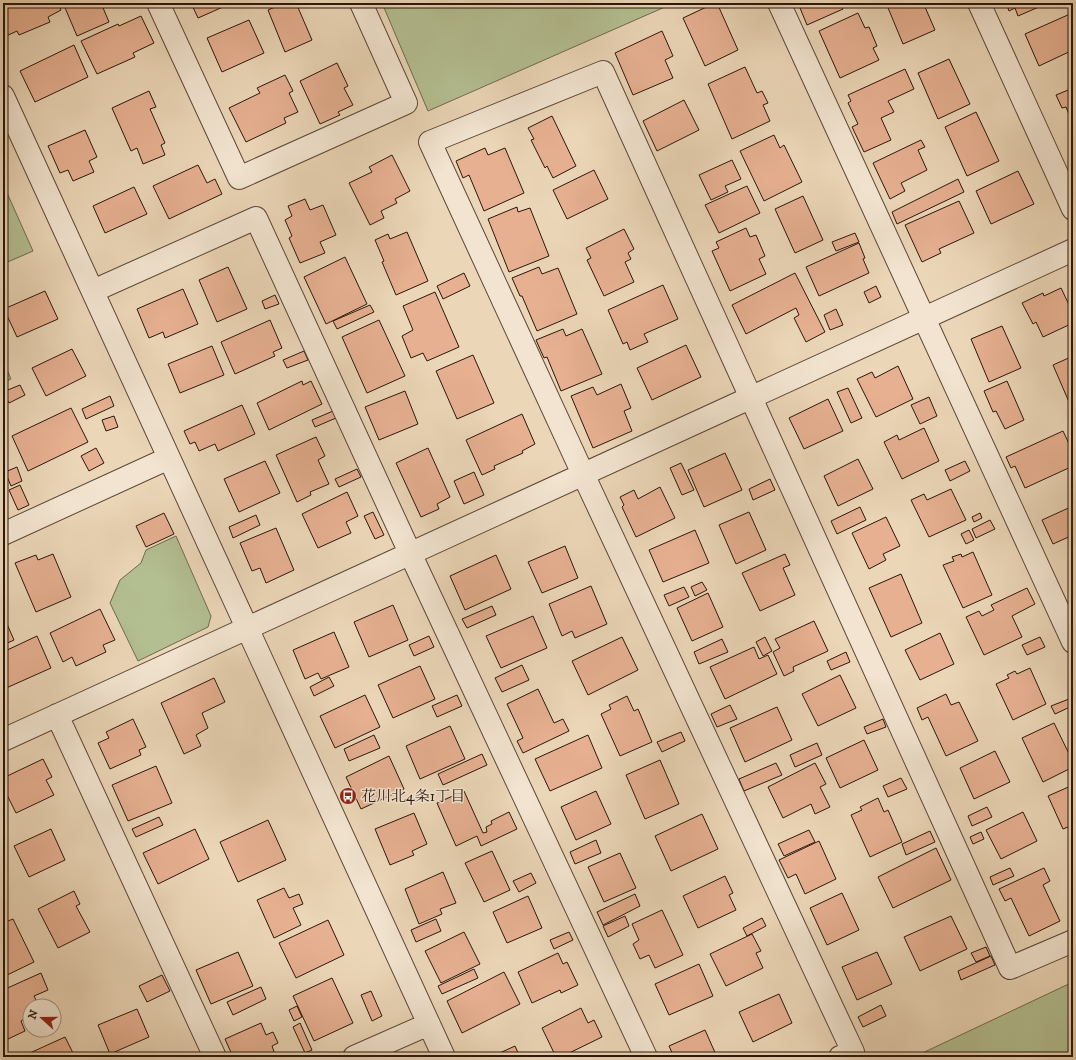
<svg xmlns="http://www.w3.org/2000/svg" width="1076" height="1060" font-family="'IM FELL DW Pica','Noto Serif JP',serif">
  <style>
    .green { fill: #b3be91; stroke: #6f6a4e }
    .building { fill: #e6b091; stroke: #2b170b }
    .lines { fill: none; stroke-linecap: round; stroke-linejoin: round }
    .minor-casing { stroke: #5b4736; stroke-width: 24 }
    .minor { stroke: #f2e4d0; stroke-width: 22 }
    .labels { text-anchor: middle; stroke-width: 3; stroke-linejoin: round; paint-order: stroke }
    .poi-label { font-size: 15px; fill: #2b170b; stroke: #f2e4d0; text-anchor: start }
  </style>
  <rect width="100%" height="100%" fill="#ebd6b7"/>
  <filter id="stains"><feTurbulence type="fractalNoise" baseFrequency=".005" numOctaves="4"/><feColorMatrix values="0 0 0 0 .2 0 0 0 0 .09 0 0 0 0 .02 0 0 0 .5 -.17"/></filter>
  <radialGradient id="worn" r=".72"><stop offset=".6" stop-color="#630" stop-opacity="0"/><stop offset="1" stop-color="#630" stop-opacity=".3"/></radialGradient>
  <path class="green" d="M382,3H674L428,111Z
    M3,184L33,251L3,264Z
    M3,360L11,379L3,383Z
    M176,536L211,616L208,627L138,661L110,603L120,580L141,563L146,550Z
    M1073,982V1057H914Z"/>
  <path class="building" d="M3,3H58L61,10L48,17L50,22L19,35L17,31L4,37L3,34Z
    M63,3H101L109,22L77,36Z
    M191,3H232L198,18Z
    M284,3H296L312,40L285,52L268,10Z
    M715,3H717L738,50L705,66L683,18Z
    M798,3H841L843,9L807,25Z
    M886,3H928L929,5L925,7L935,30L903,44Z
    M1006,3H1048L1018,16L1015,8L1009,11Z
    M858,13L865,28L869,27L877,46L873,48L879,60L840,78L819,31Z
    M1070,14L1073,20V50L1039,66L1025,34Z
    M141,16L154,43L133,53L135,57L97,74L81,41L118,24L119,26Z
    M249,20L264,53L222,72L207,38Z
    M662,31L673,56L665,60L673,78L633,95L615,53Z
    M74,45L88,77L35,102L20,71Z
    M949,59L970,104L938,119L918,73Z
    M337,63L348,86L344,88L353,105L338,112L340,115L320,124L300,81Z
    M745,67L757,93L762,91L768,103L763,105L770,121L732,139L708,84Z
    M905,69L914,89L888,101L894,112L881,118L891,140L864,152L852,127L858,124L848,103L851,101L848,95Z
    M285,75L293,91L289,93L298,112L284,118L286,123L246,142L229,108L260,93L257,88Z
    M1073,88V122H1072L1066,107L1062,108L1056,95Z
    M149,91L156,107L150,109L165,143L161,145L165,155L143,164L137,148L131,151L112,108Z
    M684,100L699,130L657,151L643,121Z
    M976,112L999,161L967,176L945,127Z
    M552,116L576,166L553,178L547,166L545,168L531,140L534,139L528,128Z
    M85,130L97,157L89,161L94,172L73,181L68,170L60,173L48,146Z
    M774,135L780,148L784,145L802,182L764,201L740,151Z
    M921,140L925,147L918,150L927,170L901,183L905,191L890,199L873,163Z
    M485,148L488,155L505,148L524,193L484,211L469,175L463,178L456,161Z
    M392,155L410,191L395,199L397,203L381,211L384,218L370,225L349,183L372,172L369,167Z
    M732,160L741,179L725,186L728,192L711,200L699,175Z
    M198,165L207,183L215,179L222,194L169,219L153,186Z
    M594,170L608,199L567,219L553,190Z
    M1018,171L1034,204L991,224L976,191Z
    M958,179L964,192L897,224L892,212Z
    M747,186L760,213L719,233L705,205Z
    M134,187L147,214L105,233L93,206Z
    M803,196L823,240L795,253L775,209Z
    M305,199L310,210L323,205L336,235L320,242L325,253L300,263L289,238L292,236L285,220L292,216L288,206Z
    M959,201L974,233L939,249L941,253L922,262L905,225Z
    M517,207L518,212L530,208L549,256L509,272L488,219Z
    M746,228L750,237L756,235L765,256L759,259L766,274L730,291L712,251L719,248L716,242Z
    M624,229L634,249L628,253L631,259L625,262L634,282L604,296L587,260L591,258L586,248Z
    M407,232L428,281L396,295L382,262L384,261L375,240L388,234L390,239Z
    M855,233L859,242L836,251L832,242Z
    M859,243L865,258L863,259L869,273L819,296L806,267Z
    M345,257L367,304L326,324L304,277Z
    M228,267L247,309L217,322L199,280Z
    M539,267L542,274L558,268L577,314L537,331L522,296H520L512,278Z
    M464,273L470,286L443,299L437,286Z
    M795,273L825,332L806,342L794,318L799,315L796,308L746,334L732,305Z
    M663,285L678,319L644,334L648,342L630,350L627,342L623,344L608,310Z
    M876,286L881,297L869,303L864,292Z
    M1061,288L1073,313V323L1043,337L1036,322L1033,324L1022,303L1043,293L1044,296Z
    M183,289L198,324L165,338L163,332L149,338L137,309Z
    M45,291L58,319L17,337L4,309Z
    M435,292L459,347L427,361L423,353L411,358L402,336L413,330L403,306Z
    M275,295L279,304L265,309L262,301Z
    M370,305L374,312L337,329L333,321Z
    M836,309L843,325L830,330L824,315Z
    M270,320L282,348L273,352L275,356L235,374L221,342Z
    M379,320L405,376L367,393L342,337Z
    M1002,326L1021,368L989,382L971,339Z
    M563,329L566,336L582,329L602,374L561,391L547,357L544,358L536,340Z
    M686,345L701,377L652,400L637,368Z
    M212,346L224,375L180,393L168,364Z
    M72,349L86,376L46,396L32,368Z
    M304,351L308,360L287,368L283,360Z
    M473,355L494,403L457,419L436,371Z
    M1073,356V400L1069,402L1053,365Z
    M898,366L913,399L876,417L857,379L872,372L875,378Z
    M302,381L303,385L311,381L322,404L269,430L257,403Z
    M1007,381L1024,420L1005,429L996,411L993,412L984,391Z
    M621,384L631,408L624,411L632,431L593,448L571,396L593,387L597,395Z
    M20,385L25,395L9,403L3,392Z
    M848,388L862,418L851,423L837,392Z
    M405,391L418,424L379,440L365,407Z
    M110,396L114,406L86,419L82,409Z
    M929,397L937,416L920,424L911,405Z
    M828,399L843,431L804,449L789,418Z
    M242,405L255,434L218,451L215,444L199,451L195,442L190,444L184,431Z
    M71,408L88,442L28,471L12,436Z
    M333,411L336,418L315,427L312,420Z
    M522,414L535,444L522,451L523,453L494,466L495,469L482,475L466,440Z
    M114,416L118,427L106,431L102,420Z
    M924,428L939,461L902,479L884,442L897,435L899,440Z
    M1063,431L1073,452V466L1025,488L1015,466L1011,468L1006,457Z
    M316,437L325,456L318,460L329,484L310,492L311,495L297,502L276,455Z
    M96,448L104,463L89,471L81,456Z
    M428,448L450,497L437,504L439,509L421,517L396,463Z
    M725,453L742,490L704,507L688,470Z
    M858,459L873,489L838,506L824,476Z
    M265,461L280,493L239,512L224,479Z
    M965,461L970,471L950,481L945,470Z
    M681,463L694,490L682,495L670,468Z
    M17,467L22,481L11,486L5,472Z
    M357,469L361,477L339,487L335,479Z
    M474,472L484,495L464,504L454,481Z
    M770,479L775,490L753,500L749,489Z
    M20,485L29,505L18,510L9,490Z
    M660,487L675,518L636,537L622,507L624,505L620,497L634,490L638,499Z
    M951,489L966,520L929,537L911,500L924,494L927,500Z
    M347,492L358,516L346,522L351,533L318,548L302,514Z
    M1073,506V535L1053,544L1042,520Z
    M860,507L866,520L837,534L831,521Z
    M373,512L384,535L375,539L364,516Z
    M749,512L766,550L736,564L719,525Z
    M164,513L174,534L146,547L136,526Z
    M980,513L982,518L974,522L972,517Z
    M256,515L260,525L233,538L229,527Z
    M886,517L900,546L883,554L886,560L869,569L852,533Z
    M990,520L995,529L976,538L972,529Z
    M276,528L294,570L266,583L260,568L252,571L240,543Z
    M695,530L709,563L663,582L649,550Z
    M969,530L974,540L966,544L961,534Z
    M565,546L578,578L542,593L528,562Z
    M973,552L992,595L963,608L943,565L954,561L952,557L961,554L962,557Z
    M53,554L71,597L36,612L15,563L36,555L38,560Z
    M785,554L790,565L783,568L795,595L760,611L742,573Z
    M496,555L511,589L465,610L450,576Z
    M901,574L922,623L891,637L869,588Z
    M702,582L707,590L695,596L691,587Z
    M591,586L607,624L575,638L572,631L562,636L549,604Z
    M684,587L689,597L669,606L664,595Z
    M1027,588L1035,604L1012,616L1022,637L984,655L966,617L979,611L982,616L994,610L991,605Z
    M708,593L723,627L692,641L677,608Z
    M393,605L408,640L369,657L354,622Z
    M492,606L496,615L467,628L462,619Z
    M100,609L115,640L103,645L106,652L76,666L72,657L63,662L50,633Z
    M3,615L14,640L3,645Z
    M533,616L547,648L501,668L486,636Z
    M814,621L828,651L793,667L794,671L784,676L773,652L780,648L775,639Z
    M334,632L349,667L321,679L318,673L305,679L293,650Z
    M940,633L954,664L920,680L905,650Z
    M37,636L51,668L4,689L3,652Z
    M429,636L434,647L414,656L409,645Z
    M622,637L638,670L588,695L572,661Z
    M765,637L772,651L763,656L756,642Z
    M1040,637L1045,647L1027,655L1022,645Z
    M722,639L728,652L699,664L694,652Z
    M754,647L759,659L768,655L777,674L725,699L710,667Z
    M846,652L850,662L831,670L827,661Z
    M522,665L529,680L502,692L495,678Z
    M420,666L435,699L393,718L378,685Z
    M1030,668L1046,704L1013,720L996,684L1009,678L1007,675L1015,671L1017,674Z
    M840,675L856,708L818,726L802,694Z
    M329,677L334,686L314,696L310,687Z
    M214,678L225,702L202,713L208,728L196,735L201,746L184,754L161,703Z
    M538,689L554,723L563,719L569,731L523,753L517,741L523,738L507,704Z
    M946,694L951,705L959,702L978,741L946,756L928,717L922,720L917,708Z
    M365,695L380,727L335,748L320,716Z
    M457,695L462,706L437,717L432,706Z
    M627,696L634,711L638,709L652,742L620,756L601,714L611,709L609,705Z
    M1069,699L1072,706L1055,714L1051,706Z
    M730,705L737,719L717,727L711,714Z
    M777,707L792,740L745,762L730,728Z
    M133,719L146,747L139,750L141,755L110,769L98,743L109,738L106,732Z
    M883,719L886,727L867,734L864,727Z
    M1054,723L1073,762V767L1043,782L1022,738Z
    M450,726L465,759L420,779L406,746Z
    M681,732L685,741L662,752L657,742Z
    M374,735L380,748L349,761L344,749Z
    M588,735L602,768L550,791L535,759Z
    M864,740L878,770L840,788L826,758Z
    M817,743L822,755L795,767L790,755Z
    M995,751L1010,782L974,799L960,768Z
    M482,754L487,765L443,785L438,774Z
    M389,756L404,789L361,809L346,777Z
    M43,759L52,777L46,780L54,795L16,813L3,787V778Z
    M660,760L679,804L645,819L626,775Z
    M776,763L782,775L744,791L739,779Z
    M815,763L826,784L820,787L830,807L815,814L811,804L783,818L768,787Z
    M156,766L172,803L128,821L112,785Z
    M901,778L907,789L888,797L883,786Z
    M1073,785V825L1063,829L1048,796Z
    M464,791L483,833L487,832L486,827L492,824L491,821L509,812L517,829L481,846L477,836L456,846L437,803Z
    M596,791L611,824L576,840L561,807Z
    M878,798L884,812L888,810L902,842L870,857L851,815L862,810L860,807Z
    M987,807L992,817L972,826L968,816Z
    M1023,812L1037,841L1001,859L986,830Z
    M414,813L427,844L412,851L414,855L390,865L375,829Z
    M702,814L718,849L671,871L655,836Z
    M159,817L163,825L136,837L132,829Z
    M268,820L286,860L238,882L220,842Z
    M51,829L65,860L29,877L14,846Z
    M195,829L209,859L158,884L143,853Z
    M809,830L815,842L784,856L778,844Z
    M930,831L935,842L906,855L902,844Z
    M981,832L984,839L973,844L970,837Z
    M596,840L601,853L575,864L570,852Z
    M819,841L836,879L805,894L796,874L788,878L779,860Z
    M936,848L951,880L893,908L878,877Z
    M492,851L510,890L484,902L465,863Z
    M620,853L636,888L604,902L588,867Z
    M1010,868L1014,876L993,885L990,877Z
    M1044,868L1050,881L1043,885L1060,921L1029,936L1011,898L1005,901L999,889Z
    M443,872L456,903L440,909L442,914L419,924L405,889Z
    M531,873L536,883L519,892L513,881Z
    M725,876L733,893L729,895L736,910L698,928L683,896Z
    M284,888L289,898L299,894L303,904L293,908L301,925L274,938L257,900Z
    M74,891L80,904L76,906L90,932L58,948L38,909Z
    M842,893L859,930L827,945L810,908Z
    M635,894L640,906L603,925L597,912Z
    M528,896L542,928L507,943L493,912Z
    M662,910L683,955L655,968L649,955L640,959L633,944L639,940L632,924Z
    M625,916L629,926L608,937L603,926Z
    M951,916L967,949L920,971L904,937Z
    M762,918L766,926L747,936L743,928Z
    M13,919L34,962L3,977V923Z
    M436,919L441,931L416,942L411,930Z
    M328,920L344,955L296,978L279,943Z
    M464,932L480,964L441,983L425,951Z
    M569,932L573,940L554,949L550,940Z
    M752,934L761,951L756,953L763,968L726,986L710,954Z
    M986,947L990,956L976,962L971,953Z
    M238,952L253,986L211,1004L196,970Z
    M877,952L892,984L857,1000L842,967Z
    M558,953L563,964L567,962L578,985L561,993L560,990L532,1003L518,972Z
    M991,956L995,965L961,980L958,971Z
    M699,964L713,996L669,1015L655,984Z
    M474,969L478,978L442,994L438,986Z
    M504,972L520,1004L462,1033L447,1001Z
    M41,973L48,990L34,996L39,1006H30V1016L21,1021L25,1031L8,1039L3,1028V990Z
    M162,975L170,991L147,1002L139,986Z
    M332,978L353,1023L314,1041L293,996Z
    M261,987L266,999L233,1015L227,1002Z
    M371,991L382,1016L372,1021L361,995Z
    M779,994L792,1023L753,1042L739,1012Z
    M881,1005L886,1016L863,1027L858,1017Z
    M297,1006L302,1017L294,1021L289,1010Z
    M581,1008L588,1023L594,1020L602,1037L561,1057H556L542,1028Z
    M137,1009L149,1037L110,1054L98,1025Z
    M261,1023L266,1035L273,1032L278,1043L272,1046L276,1057H233L225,1039Z
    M300,1023L312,1050L305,1053L293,1027Z
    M705,1030L717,1057H674L669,1046Z
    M65,1037L75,1057H21Z
    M515,1046L520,1057H491Z"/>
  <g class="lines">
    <g class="minor-casing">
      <path id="minor" d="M158,3L239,178L406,103L361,3
        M779,3L1073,642
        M979,3L1073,209
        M3,96L444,1057
        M93,291L256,218L410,553L646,1057
        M3,534L169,458
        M57,715L215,1057
        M3,740L1073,250
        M354,1057L429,1024
        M840,1057L853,1052L583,474L430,142L603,72L1010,968L1073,941"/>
    </g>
    <use href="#minor" class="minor"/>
  </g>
  <defs>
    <g id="bus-disc" transform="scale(0.9)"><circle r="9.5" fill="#8f2418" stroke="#f2e4d0"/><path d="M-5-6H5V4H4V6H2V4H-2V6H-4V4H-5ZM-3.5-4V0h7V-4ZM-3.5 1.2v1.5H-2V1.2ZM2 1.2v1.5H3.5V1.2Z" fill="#fff"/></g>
  </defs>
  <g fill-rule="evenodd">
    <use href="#bus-disc" x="348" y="796"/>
  </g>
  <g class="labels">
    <g class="poi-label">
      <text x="361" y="801">花川北4条1丁目</text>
    </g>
  </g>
  <rect width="1076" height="1060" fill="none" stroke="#ebd6b7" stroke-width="16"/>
  <rect x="4" y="4" width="1068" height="1052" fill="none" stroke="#2b170b" stroke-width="2"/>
  <rect x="8" y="8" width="1060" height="1044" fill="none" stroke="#2b170b"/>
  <g transform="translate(42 1018) rotate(291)"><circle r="19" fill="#f2e4d0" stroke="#a29281"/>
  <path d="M0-3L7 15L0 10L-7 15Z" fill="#8f2418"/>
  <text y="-6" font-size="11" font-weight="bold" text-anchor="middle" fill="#2b170b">N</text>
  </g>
  <rect width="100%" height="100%" filter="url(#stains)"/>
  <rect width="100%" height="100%" fill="url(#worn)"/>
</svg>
